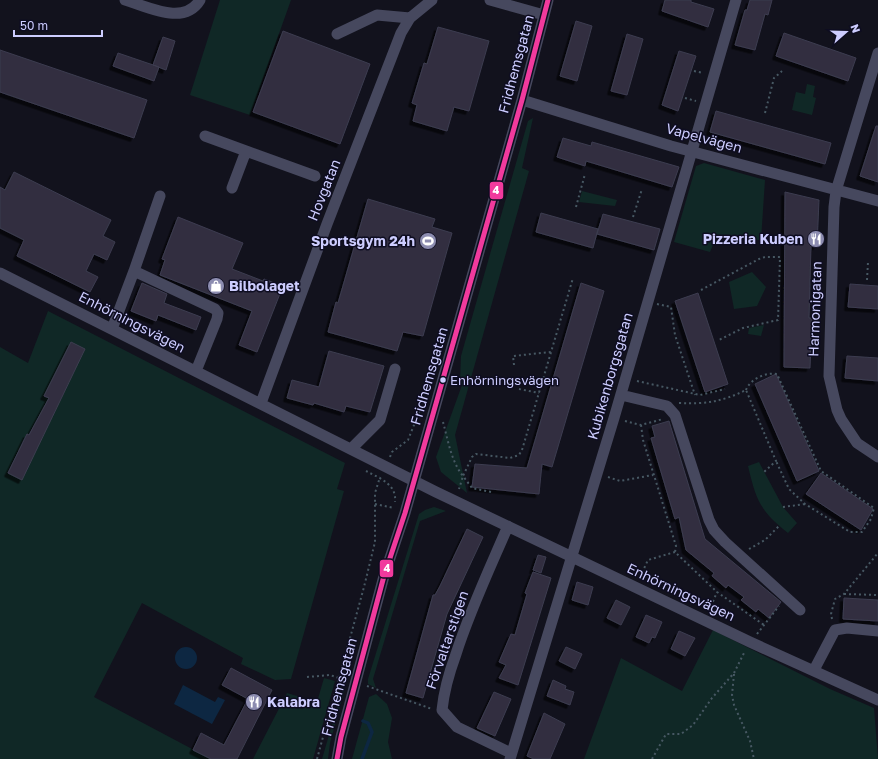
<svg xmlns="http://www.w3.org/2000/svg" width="878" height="759" font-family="'Golos Text',sans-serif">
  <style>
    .green { fill: #102826 }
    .water { fill: #0d2742 }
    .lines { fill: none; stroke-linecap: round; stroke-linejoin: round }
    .stream { stroke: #0d2742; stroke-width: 3.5 }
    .building { fill: #302f3f; stroke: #3d3c50; filter: url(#shadow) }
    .path { stroke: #475863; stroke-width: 2; stroke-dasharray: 2 3; stroke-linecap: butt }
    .minor { stroke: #46485e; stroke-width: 11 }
    .bus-1-casing { stroke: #0e0d21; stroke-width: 8 }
    .bus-1 { stroke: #f13a9d; stroke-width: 5 }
    .bus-dot { fill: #cdcdff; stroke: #0e0d21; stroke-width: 1.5 }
    .labels { text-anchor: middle; stroke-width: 3; stroke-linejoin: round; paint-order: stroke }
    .bus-label { font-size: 13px; fill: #cdcdff; stroke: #0e0d21; text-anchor: start }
    .street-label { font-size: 14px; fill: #cdcdff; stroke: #0e0d21 }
    .poi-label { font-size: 14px; font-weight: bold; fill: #cdcdff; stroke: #0e0d21; text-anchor: end }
    .line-badge { stroke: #0e0d21; stroke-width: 1.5 }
    .badge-label { font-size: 11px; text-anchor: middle; font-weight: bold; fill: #fff }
  </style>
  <defs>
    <filter id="shadow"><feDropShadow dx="-3.5" dy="3.5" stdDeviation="0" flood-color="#0009"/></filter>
  </defs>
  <rect width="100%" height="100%" fill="#12121d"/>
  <path class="green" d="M220,0H291L250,115L190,95Z
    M807,84L815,86L813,97L816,98L812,115L792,110L796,92L805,94Z
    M533,118L522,168L529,171L455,435L467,493L441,472L436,457L462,385L460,382L461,356L528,121Z
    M704,163L765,180L761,240L716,238L710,252L674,242L696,166Z
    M582,191L617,200L615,206L579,202Z
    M752,272L766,287L757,306L734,309L729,282Z
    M48,311L345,463L337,489L344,491L291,679L275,680L241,664L243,658L142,603L94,697L211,759H0V347L28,363Z
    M764,325L761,336L748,334L749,328Z
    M759,462L783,507L797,523L788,533C760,511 756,500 748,466Z
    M434,507L446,511L420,521L373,679L376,688L368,684V679L419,514L425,510Z
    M713,630L830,689L874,708L878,759H584L621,658L682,691Z
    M324,678L335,681L313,759H253L287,693L317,702Z
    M343,687L345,689L330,743L328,759H322Z
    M376,694L387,704L392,718L388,742L392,759H352L369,697Z"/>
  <path class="water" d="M175 658a11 11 0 1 1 22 0a11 11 0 1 1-22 0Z
    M183,685L215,702L218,697L225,700L212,724L174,704Z"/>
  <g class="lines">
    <path class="stream" d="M362,759L372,732L368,723L363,721"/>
  </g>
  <path class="building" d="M665,0H691V2L714,9L708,27L662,11Z
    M750,0H772L768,15L765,14L755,50L735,45L745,10H747Z
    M576,21L592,26L577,81L560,76Z
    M438,27L489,41L469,111L454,107L447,131L413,121L417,105L412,103L424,63L427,64Z
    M283,31L370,64L340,144L253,112Z
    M784,33L856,58L848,81L776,56Z
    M627,34L643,39L627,95L611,91Z
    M163,37L175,41L166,70L153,65Z
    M0,50L147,100L134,138L0,92Z
    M679,51L696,56L678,111L662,105Z
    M118,53L159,67L154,81L113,66Z
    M716,111L831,143L825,164L710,132Z
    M876,126H878V182L860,176Z
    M563,138L591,146L592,142L679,167L672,187L586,161L585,166L557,157Z
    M14,172L111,220L103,236L115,242L107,260L94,254L86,271L98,277L90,292L17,256L24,240L0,228V187L5,190Z
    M785,192L819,200L817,246H811L809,318H812L810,368L784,367Z
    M368,199L435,219L432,227L452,233L423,336L403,332L397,351L328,332L336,302L338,303Z
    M541,213L598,229L593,248L536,232Z
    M603,214L660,229L654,250L597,234Z
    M178,217L243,243L232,269L263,281L264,279L283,286L257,352L239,345L252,311L160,275L165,260L162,259Z
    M142,283L167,294L164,303L201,317L196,330L158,315L156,321L131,311Z
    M581,283L604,291L552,467L542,464L539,494L472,487L475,464L527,468Z
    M850,284L878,286V309L848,307Z
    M698,293L728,384L705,392L675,301Z
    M71,342L85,349L22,480L8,473L27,434L29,435L49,398L44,396Z
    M329,351L384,366L370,412L346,406L344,412L314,403L313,405L287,398L292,380L319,387Z
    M847,356L878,358V381L845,378Z
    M776,374L819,471L797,481L755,384Z
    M669,421L705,539L781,602L769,618L758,609L756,612L741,600L744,597L728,585L726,588L712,576L714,573L686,550L679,517L675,519L651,438L655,437L652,426Z
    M821,473L873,509L861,530L806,494Z
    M467,529L483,537L447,614L423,698L406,693L433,595H435L440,586Z
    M538,555L546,557L541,573L533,570Z
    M533,572L551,578L518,685L499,678L506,665L499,662L511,634L515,635L527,594L525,593Z
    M577,582L593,587L588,605L572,600Z
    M844,598L878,600V621L843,619Z
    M616,600L630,607L621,625L607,618Z
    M646,615L662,622L655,638L652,637L649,643L636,637Z
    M679,631L695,638L685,656L671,649Z
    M566,647L582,654L575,669L559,661Z
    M231,668L272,690L237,759H211L193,750L201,733L224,745L248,699L222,685Z
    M553,680L566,686L565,689L574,692L570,705L547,696Z
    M494,692L511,699L495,736L477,728Z
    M544,713L565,724L550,759H534L527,756Z"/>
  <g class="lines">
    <path class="path" d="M694,71L703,73
      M685,98L696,101
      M765,113L774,78L782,71
      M576,207L585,174
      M633,217L642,189
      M867,280L868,262
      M701,290L759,259L765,257H780L778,320L743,328L719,340
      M657,304L671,307L675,335L695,395
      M514,365L513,356L551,352
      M637,381L700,395L725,389
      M519,389L539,393
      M746,390C750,379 766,372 777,374L821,471L874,508L871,519L862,532H850L805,504L789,489L776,461
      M679,403C707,404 721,402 746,390L776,461L764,472
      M625,421L641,425L663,419
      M443,422C448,440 451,461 463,476L459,489
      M641,425L643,440L676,546L675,552L717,592L764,625
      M390,457L392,452L408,440L426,395
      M366,471C379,478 397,484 395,502
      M608,477L620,481L653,475
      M491,492L472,488L463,476L472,457L476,454L510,458L519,455L522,450L573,278
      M375,504L394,508
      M783,507L805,504
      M749,549L765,540L779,526
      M640,577L648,560L675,552
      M844,594L878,595
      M709,611L717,592
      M832,619L831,614L835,599L844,594L878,553
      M757,634L779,606
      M734,674L732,695L734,705L750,741L754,759
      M307,677L330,675L345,680
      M367,686L432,709
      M317,759L364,587L375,542V493L380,477
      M652,759L666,734H681L693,725L712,698L734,673L745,651"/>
    <path class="minor" d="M125,0C149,7 184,26 200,0
      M490,0L544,15
      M337,34L377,15L410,18
      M878,53L836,191L834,207L829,376L837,410L841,419L857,443L878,457
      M522,100L671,146L878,201
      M205,136L315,176
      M232,188L246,151
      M134,271L215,309L218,313L217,319L196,371
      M0,273L436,492L750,642L878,700
      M112,329L134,271L160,196
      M621,395L667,406L675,415L709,520L714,530L725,542L800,610
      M261,403L327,224L401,33L410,18L432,0
      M351,449L380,420L395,369
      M508,526C490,568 470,610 456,654C449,673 444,690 442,710L457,727L511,753
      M814,670L835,630L847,628L878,631
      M337,759L341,737L384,576L405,513L522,100L548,0
      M510,759L614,418L736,0"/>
    <g class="bus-1-casing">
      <path id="bus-1" d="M337,759L341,737L384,576L405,513L522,100L548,0"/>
    </g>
    <use href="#bus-1" class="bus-1"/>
  </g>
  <defs>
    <g id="restaurant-disc" transform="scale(0.9)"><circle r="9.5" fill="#8c8cb0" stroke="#0e0d21"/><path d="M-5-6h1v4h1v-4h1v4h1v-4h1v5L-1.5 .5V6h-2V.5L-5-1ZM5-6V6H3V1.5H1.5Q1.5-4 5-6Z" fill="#fff"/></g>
    <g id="stadium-disc" transform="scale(0.9)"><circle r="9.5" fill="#8c8cb0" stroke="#0e0d21"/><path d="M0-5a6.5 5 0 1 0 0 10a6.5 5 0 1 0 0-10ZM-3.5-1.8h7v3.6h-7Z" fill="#fff"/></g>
    <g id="shop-disc" transform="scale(0.9)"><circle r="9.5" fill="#8c8cb0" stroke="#0e0d21"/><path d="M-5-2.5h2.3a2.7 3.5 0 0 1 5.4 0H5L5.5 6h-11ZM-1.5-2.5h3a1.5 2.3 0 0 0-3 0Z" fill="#fff"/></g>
  </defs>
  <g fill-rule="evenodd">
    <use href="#restaurant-disc" x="816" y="239"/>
    <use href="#stadium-disc" x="428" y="241"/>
    <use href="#shop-disc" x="216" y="286"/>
    <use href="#restaurant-disc" x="254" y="702"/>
  </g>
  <circle class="bus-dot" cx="443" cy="380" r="3.5"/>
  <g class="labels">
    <g class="bus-label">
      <text x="450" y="385">Enhörningsvägen</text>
    </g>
    <g class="street-label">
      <text transform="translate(516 64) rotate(-75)" y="5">Fridhemsgatan</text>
      <text transform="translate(704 138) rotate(15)" y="5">Vapelvägen</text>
      <text transform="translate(324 190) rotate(-68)" y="5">Hovgatan</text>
      <text transform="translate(815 309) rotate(-88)" y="5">Harmonigatan</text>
      <text transform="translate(132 322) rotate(27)" y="5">Enhörningsvägen</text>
      <text transform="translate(429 376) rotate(-74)" y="5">Fridhemsgatan</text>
      <text transform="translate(610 376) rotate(-74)" y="5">Kubikenborgsgatan</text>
      <text transform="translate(681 592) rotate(25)" y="5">Enhörningsvägen</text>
      <text transform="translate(447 640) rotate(-71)" y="5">Förvaltarstigen</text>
      <text transform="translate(339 687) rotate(-75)" y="5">Fridhemsgatan</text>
    </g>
    <g class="poi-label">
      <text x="803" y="244">Pizzeria Kuben</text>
      <text x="415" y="246">Sportsgym 24h</text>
      <text x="229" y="291" text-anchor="start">Bilbolaget</text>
      <text x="267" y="707" text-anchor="start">Kalabra</text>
    </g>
  </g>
  <g class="line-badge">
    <rect x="489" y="181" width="15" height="19" rx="4" fill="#f13a9d"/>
    <rect x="379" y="559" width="15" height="19" rx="4" fill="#f13a9d"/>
  </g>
  <g class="badge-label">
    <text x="496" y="194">4</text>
    <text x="387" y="572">4</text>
  </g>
  <g transform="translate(846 32) rotate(70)" stroke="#0e0d21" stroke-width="3" paint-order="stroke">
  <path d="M0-3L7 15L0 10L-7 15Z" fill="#cdcdff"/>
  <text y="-6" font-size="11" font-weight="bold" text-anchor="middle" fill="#cdcdff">N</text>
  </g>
  <path d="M14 30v6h88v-6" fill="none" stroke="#cdcdff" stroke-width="2"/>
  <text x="20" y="30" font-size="12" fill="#cdcdff" stroke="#0e0d21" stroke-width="3" paint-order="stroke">50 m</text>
</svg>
